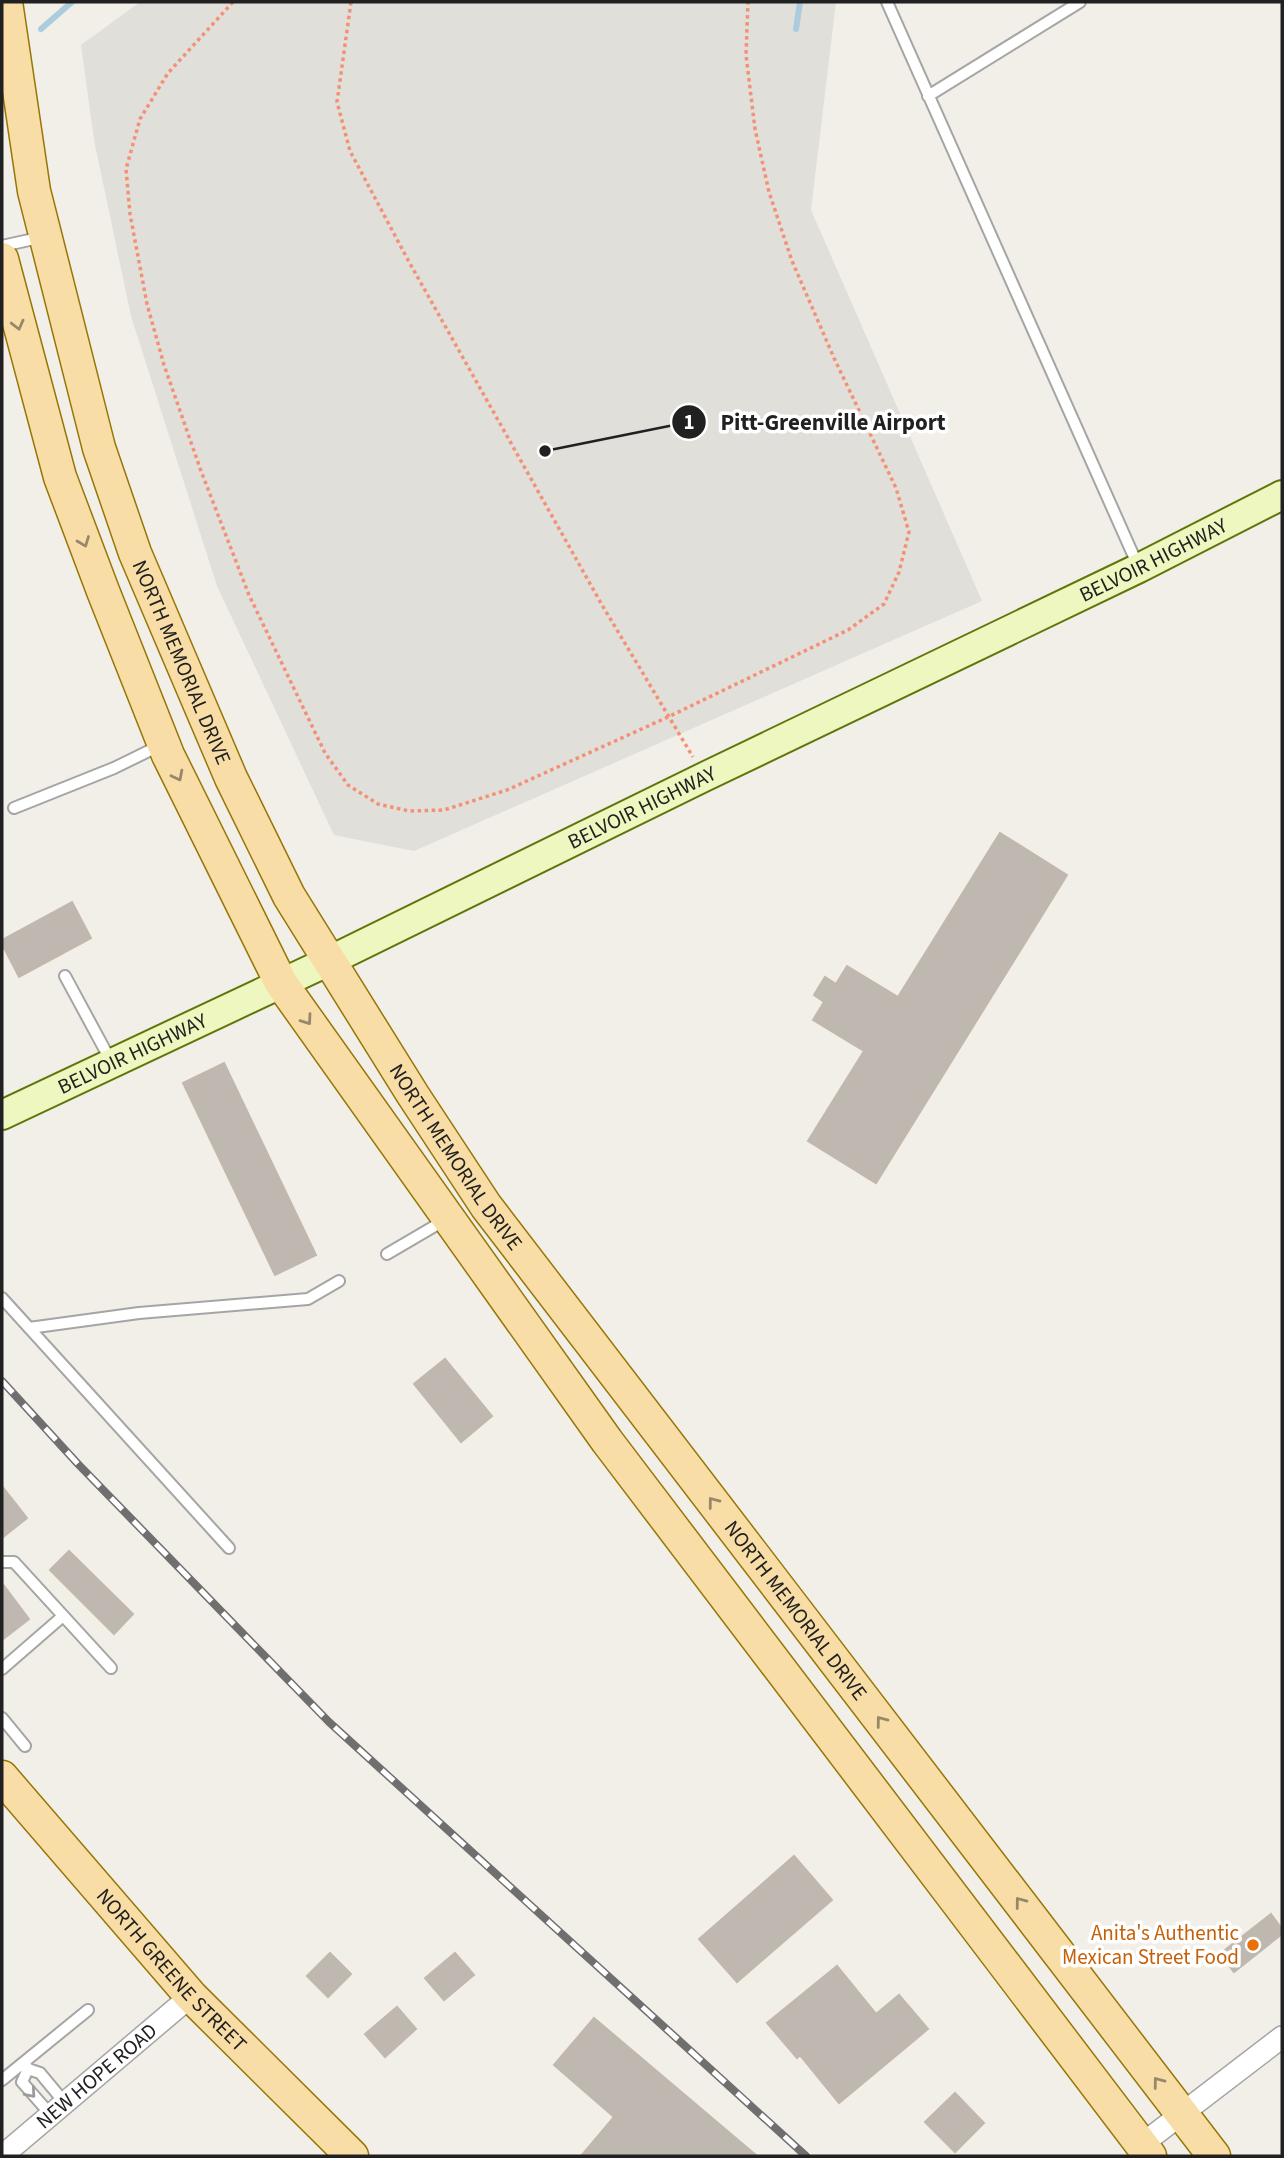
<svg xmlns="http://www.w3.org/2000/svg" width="1284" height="2158" font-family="'Source Sans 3',sans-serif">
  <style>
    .airport { fill: #e0dfd9 }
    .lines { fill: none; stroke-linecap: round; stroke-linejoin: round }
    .stream { stroke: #abccdc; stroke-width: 6 }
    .building { fill: #beb8b1; stroke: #c2b7ab; stroke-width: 2 }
    .lane-casing { stroke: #a5a5a5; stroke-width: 14 }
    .street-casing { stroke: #a5a5a5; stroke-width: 24 }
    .secondary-casing { stroke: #5f760a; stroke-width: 32 }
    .primary-casing { stroke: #977606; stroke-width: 35 }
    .path { stroke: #f49076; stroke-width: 3.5; stroke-dasharray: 3.5 3.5; stroke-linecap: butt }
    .lane { stroke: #fff; stroke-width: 10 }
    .street { stroke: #fff; stroke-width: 21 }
    .secondary { stroke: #eff7c0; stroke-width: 28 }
    .primary { stroke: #f8dda6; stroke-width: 32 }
    .rail-casing { stroke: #6f6f6f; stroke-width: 8 }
    .rail { stroke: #fff; stroke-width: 5; stroke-dasharray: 16; stroke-linecap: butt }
    .oneway { stroke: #97886a }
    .oneway2 { stroke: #9b9b9b }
    .food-dot { fill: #e8710a; stroke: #fff; stroke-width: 2.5 }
    .labels { text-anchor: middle; stroke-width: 7; stroke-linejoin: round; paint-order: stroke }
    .street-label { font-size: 21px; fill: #212121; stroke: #fff }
    .food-label { font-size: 21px; fill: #c56008; stroke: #fff; text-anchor: end }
    .leader { fill: none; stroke: #212121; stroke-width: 2.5 }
    .callout-dot { fill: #212121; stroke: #fff; stroke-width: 2.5 }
    .mark-label { font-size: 21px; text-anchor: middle; font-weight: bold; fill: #fff }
    .callout-label { font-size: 23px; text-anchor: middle; font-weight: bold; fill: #212121; stroke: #fff; stroke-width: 7; stroke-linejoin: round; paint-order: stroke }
  </style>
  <rect width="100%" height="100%" fill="#f1efe8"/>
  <path class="airport" d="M140,2H836L811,210L982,601L414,851L334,835L217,586L131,316L94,140L81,45Z"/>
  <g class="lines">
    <path class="stream" d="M41,29L72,2
      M796,29L800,2"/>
  </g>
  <path class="building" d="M1000,833L1067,875L876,1183L808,1141L864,1051L813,1020L824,1002L814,995L825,977L836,984L847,966L898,997Z
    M72,902L91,938L19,977L2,944V940Z
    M224,1063L316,1255L275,1275L183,1083Z
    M445,1359L492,1416L461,1442L414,1384Z
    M2,1486L27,1518L2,1538Z
    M69,1551L133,1614L114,1634L50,1570Z
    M2,1583L29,1619L2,1640Z
    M794,1856L832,1900L737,1982L699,1939Z
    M1271,1914L1282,1929V1934L1234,1972L1220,1954Z
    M330,1953L351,1974L328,1997L307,1976Z
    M455,1953L474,1975L444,2000L425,1978Z
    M837,1966L876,2014L899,1995L928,2029L839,2103L800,2055L797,2058L767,2023Z
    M397,2007L416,2029L385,2057L365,2034Z
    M594,2018L757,2156H581L614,2117L554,2065Z
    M955,2093L984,2123L955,2152L925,2122Z"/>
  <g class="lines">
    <g class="lane-casing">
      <path id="lane" d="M887,2L1139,568
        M928,96L1080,2
        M2,246L43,237
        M14,808L114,768L161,745
        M65,976L112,1063
        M387,1254L445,1220
        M2,1298L229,1548
        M29,1328L139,1313L308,1299L339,1281
        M2,1562H14L111,1668
        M2,1669L63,1616
        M2,1718L25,1746
        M24,2062L28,2069L40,2073L65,2103
        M28,2069L22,2082L51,2115
        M2,2080L88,2010"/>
    </g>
    <g class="street-casing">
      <g id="street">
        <path d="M1141,2145L1282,2037"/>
        <path id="s1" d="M2,2156L191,1996"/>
      </g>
    </g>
    <g class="secondary-casing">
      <g id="secondary">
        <path id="s2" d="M2,1115L329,961L704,777L1139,568L1282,495"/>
      </g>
    </g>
    <g class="primary-casing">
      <g id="primary">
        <path id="s3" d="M6,2L34,191L99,448L135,553L231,778L289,896L413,1095L486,1206L1214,2156"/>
        <path d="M2,259L60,477L103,591L168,755L281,983L607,1441L1150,2156"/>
        <path id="s4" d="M2,1777L191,1996L352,2156"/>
      </g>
    </g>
    <path class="path" d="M233,2L168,73L140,119L126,169L130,214L147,304L164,365L201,471L249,595L325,753L348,785L378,804L409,811L444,810L507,790L668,717L848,630L884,604L899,572L909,532L896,488L834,358L792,261L769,192L755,129L746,55L748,2
      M351,2L337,102L350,151L408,260L602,605L693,757"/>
    <use href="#lane" class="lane"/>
    <use href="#street" class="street"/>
    <use href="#secondary" class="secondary"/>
    <use href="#primary" class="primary"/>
    <g class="rail-casing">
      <path id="rail" d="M2,1381L78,1464L329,1722L806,2156"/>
    </g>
    <use href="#rail" class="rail"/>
  </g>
  <defs><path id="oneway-chevron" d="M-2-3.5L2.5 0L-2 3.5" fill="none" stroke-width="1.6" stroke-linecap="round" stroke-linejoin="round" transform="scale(1.75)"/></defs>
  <g class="oneway">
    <use href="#oneway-chevron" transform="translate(18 325) rotate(76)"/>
    <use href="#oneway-chevron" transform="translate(84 542) rotate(69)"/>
    <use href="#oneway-chevron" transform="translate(178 776) rotate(63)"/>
    <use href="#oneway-chevron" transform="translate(307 1020) rotate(55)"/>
    <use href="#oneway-chevron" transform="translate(713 1502) rotate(-127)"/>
    <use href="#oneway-chevron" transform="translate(881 1721) rotate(-127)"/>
    <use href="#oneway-chevron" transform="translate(1020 1902) rotate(-127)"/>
    <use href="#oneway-chevron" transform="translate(1158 2082) rotate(-127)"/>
  </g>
  <use class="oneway2" href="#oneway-chevron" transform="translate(31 2093) rotate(49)"/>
  <circle class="food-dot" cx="1253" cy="1945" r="7"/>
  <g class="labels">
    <g class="street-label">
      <text dy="7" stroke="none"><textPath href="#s2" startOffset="1278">BELVOIR HIGHWAY</textPath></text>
      <text dy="7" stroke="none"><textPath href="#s3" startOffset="686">NORTH MEMORIAL DRIVE</textPath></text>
      <text dy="7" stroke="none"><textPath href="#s2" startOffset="710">BELVOIR HIGHWAY</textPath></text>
      <text dy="7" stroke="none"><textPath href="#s2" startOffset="144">BELVOIR HIGHWAY</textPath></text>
      <text dy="7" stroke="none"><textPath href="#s3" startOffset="1253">NORTH MEMORIAL DRIVE</textPath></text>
      <text dy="7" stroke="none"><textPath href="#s3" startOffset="1820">NORTH MEMORIAL DRIVE</textPath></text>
      <text dy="7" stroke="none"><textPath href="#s4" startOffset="257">NORTH GREENE STREET</textPath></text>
      <text dy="7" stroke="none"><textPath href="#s1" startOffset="124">NEW HOPE ROAD</textPath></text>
    </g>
    <g class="food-label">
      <text x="1239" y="1940">Anita's Authentic<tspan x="1239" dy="24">Mexican Street Food</tspan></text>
    </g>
  </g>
  <path class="leader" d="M545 451L689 422"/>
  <g class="callout-dot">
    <circle cx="545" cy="451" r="7"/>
    <circle cx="689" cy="422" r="18"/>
  </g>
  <g class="mark-label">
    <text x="689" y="429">1</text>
  </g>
  <g class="callout-label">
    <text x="833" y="430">Pitt-Greenville Airport</text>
  </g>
  <rect width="1284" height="2158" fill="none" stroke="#212121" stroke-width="7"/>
</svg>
